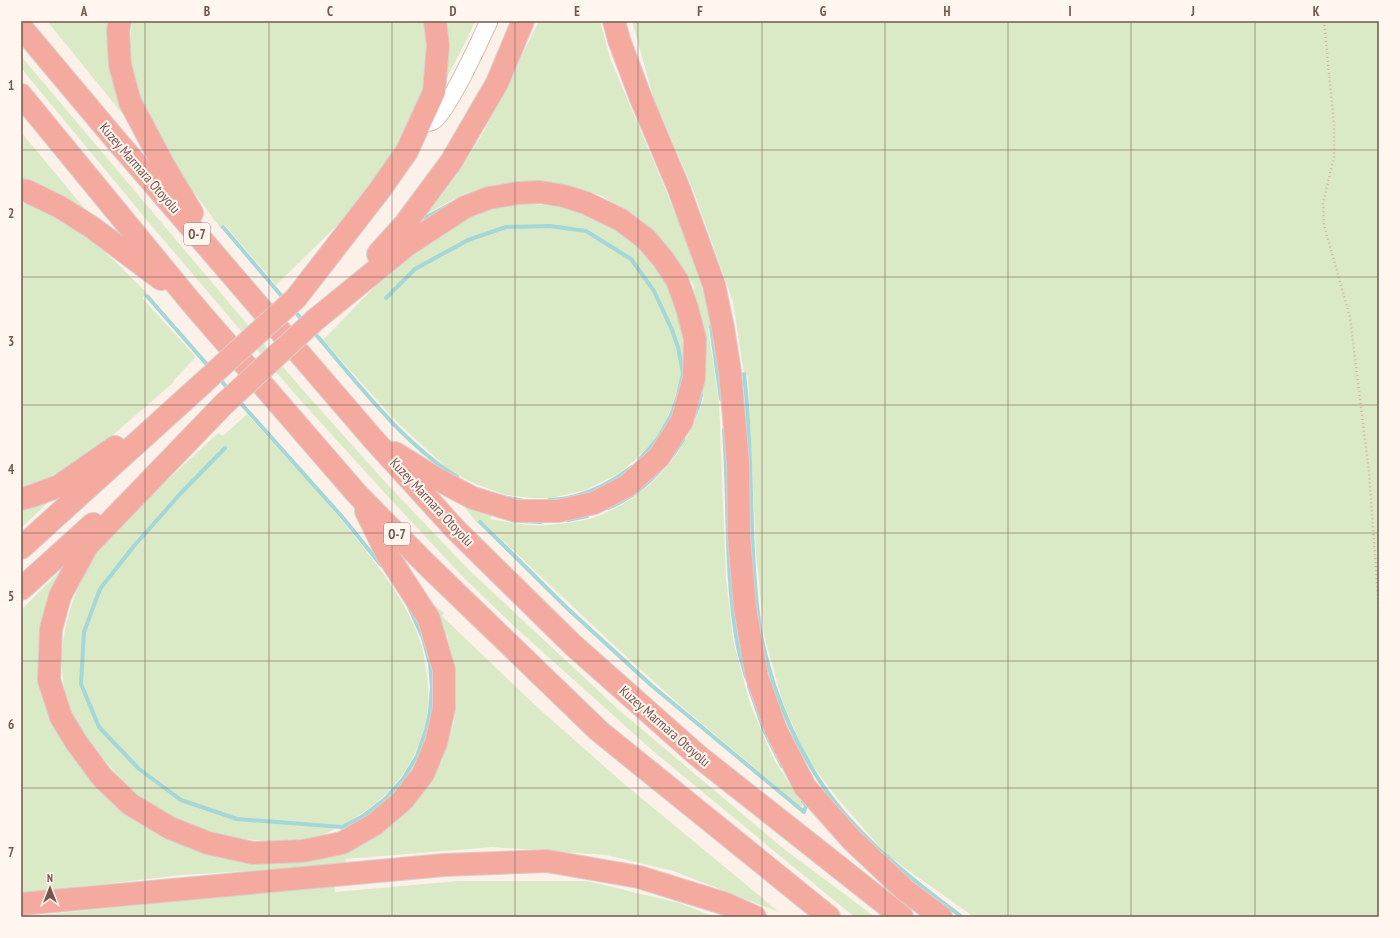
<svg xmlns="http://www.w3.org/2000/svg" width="1400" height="938" font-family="'PT Sans Narrow',sans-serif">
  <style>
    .green { fill: #daeac6 }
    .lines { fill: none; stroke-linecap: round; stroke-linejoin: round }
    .stream { stroke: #a3d7d8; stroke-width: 4 }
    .minor-casing { stroke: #d0bab0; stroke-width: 19 }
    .highway-casing { stroke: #d9cfcd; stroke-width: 24 }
    .path { stroke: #d7afa3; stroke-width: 2.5; stroke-dasharray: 1 3; stroke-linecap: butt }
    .minor { stroke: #fff; stroke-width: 17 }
    .highway { stroke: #f5aaa0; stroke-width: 22 }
    .highway-bridge-casing { stroke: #d9cfcd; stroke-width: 24; stroke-linecap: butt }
    .highway-bridge { stroke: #f5aaa0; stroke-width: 22 }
    .grid { fill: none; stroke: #76554c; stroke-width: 1; stroke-opacity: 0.55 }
    .labels { text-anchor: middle; stroke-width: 4; stroke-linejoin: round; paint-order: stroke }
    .shield { fill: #fff6ef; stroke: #9f857d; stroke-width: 1 }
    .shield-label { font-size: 13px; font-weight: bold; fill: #76554c }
    .street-label { font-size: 14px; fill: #76554c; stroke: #fff6ef }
    .neatline { fill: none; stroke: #76554c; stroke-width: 1.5 }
    .grid-label { font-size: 13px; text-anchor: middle; font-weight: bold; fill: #76554c }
  </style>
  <rect width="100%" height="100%" fill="#fcf1e8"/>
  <path class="green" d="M47,21H112L129,122Z
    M132,21H427V83L399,153L354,209L276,285L225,225L221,229L179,172L142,103L133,80L130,42Z
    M442,21H475L467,39L441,89Z
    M539,21H600L610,58L688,243L714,327L708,328L719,403L726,578L733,640L750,704L774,760L803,804L801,807L681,706L617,648L482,521L478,524L462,504L492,515L490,519C509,522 529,527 548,525C559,524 586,521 596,517C652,495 686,453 704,397L699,395L692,290L695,287L669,248L641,220L600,195L556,183L524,182L493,186L466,193L428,213L457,175L484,131Z
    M632,21H1379V917H974L887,855L838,799L807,758L783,703L764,635L756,551L748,376L744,374L733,302L694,192L653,96Z
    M21,56L301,388L387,484L469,570L619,710L784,849L875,917H855L847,911L653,751L516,628L464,578L381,489L294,393L150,224L21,68Z
    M21,132L90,215L21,181Z
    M21,202C32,206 45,210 55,216C91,234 119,266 147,293L142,298L196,357L173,381L174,382L99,447L44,481L21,489Z
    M531,204L566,207L607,223L639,246L668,281L682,330L685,373H681L673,405L657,437L635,460L621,472L586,490L552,498H531L506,495L476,484L450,471L396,421L323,340L384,277L429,240L473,214L503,205Z
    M247,414C287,459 330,503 366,551C388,579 409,608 420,641C423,649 424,657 425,664C432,700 428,729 411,761C398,785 378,804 354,818C341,825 331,833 317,836C268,850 197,834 154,807C134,794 118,776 103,758C94,746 82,733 75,720C71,712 66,696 64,687C56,641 72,590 97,553C113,528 137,510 158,489C178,470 198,452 218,433L223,436Z
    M54,497L21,528V507Z
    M72,559L43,626L68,750L215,855L377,835L403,815L423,790L442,761L454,722L456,696L455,669L447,635L441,637L429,601L444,613L442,616L537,707L622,782L779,912L673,871L606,855L493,847L346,859L347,865L182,875L21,894V610Z
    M459,881H587L679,903L715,917H21L334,885L335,892Z"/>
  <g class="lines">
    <path class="stream" d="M425,218L451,204
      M223,227L285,300
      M147,296L210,368
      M386,298L415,269L468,240L506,227L550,226L586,231L631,259L654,291L672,330L678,347L683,373L677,399L671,415L659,437L640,459
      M293,309L303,321
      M711,327L721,399
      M312,330C356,381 400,441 457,477
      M744,374C754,456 748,539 759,622C761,643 768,664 774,685C788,726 807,766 834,801C869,846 916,883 962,917
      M219,378L229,390
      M237,399L344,519L381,565
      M694,417L698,407L701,395
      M724,430C729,500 725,572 737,642C739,654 743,665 746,677
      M225,448L181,493L134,546L100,589L84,632L81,684L99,727L139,769L181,800L237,819L342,827L363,816L385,799L403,779L417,756L426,730L430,712L432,687L430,664L423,638L409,607
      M672,456L683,440
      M509,498L524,501
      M549,500C580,499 608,485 632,467
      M608,508C631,498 646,486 663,467
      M568,520L587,516
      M522,521L541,522
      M480,522L568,609L651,685L804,812L806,805L803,801
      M749,686L764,730L782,766"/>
    <g class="minor-casing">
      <path id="minor" d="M420,123C424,123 430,123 433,121C447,113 481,39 489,21"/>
    </g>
    <g class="highway-casing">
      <path id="highway" d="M120,21L118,31L120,65L130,102L164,166L192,213
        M614,21L619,40L640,96L679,189L714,285L723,328L730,372L738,463L739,537L745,608L757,677L776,730L805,787L852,840L905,890L941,917
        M21,27L115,139L374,440L456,530L573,645L697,755L902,917
        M21,95L190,301L357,494L425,563L599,731L829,917
        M21,190L27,191L60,207L93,228L161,279
        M378,254L405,224L451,162L497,83L523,21
        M296,298L379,191L407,151L434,92L438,45L435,21
        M315,320L407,245L465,207L489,198L518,193L540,192L564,196L586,203L621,220L646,239L663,259L677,280L687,308L695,339L694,378L682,421L659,457L627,486L594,503L558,511H516L473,498L437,479L395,453
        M224,404L87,546L60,596L51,629L49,680L61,717L76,742L102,777L130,804L170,828L208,843L253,853L303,851L342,843L375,824L403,800L423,774L436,743L444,708V670L429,619L388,556L366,511
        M21,499L32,496L59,486L115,447
        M21,548L203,383
        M21,589L93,524
        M21,904L444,865L547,861L639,877L726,904L755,917"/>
    </g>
    <path class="path" d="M1324,21L1334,125V157L1323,203L1324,225L1350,317L1369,472L1379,611"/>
    <use href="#minor" class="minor"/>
    <use href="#highway" class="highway"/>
    <g class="highway-bridge-casing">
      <path id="highway-bridge" d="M203,383L296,298
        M224,404L315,320"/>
    </g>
    <use href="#highway-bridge" class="highway-bridge"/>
  </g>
  <path class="grid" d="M145,21V917M269,21V917M392,21V917M515,21V917M638,21V917M762,21V917M885,21V917M1008,21V917M1131,21V917M1255,21V917M21,150H1379M21,277H1379M21,405H1379M21,533H1379M21,661H1379M21,788H1379"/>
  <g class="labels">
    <g class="shield">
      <rect x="184" y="223" width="26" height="22" rx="3"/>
      <rect x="384" y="523" width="26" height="22" rx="3"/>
    </g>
    <g class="shield-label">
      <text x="197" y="239">O-7</text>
      <text x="397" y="539">O-7</text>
    </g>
    <g class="street-label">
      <text transform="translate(140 168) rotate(49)" y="5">Kuzey Marmara Otoyolu</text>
      <text transform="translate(432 502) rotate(47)" y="5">Kuzey Marmara Otoyolu</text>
      <text transform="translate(665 726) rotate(41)" y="5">Kuzey Marmara Otoyolu</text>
    </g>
  </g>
  <rect width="1400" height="938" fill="none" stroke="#fff6ef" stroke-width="44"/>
  <g transform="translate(50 888)" stroke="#fff6ef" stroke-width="3" paint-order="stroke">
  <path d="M0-3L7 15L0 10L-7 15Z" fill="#76554c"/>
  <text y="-6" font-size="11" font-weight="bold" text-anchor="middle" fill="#76554c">N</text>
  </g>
  <rect x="22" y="22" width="1356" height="894" class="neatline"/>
  <g class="grid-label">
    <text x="84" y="16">A</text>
    <text x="207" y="16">B</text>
    <text x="330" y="16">C</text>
    <text x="453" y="16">D</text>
    <text x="577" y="16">E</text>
    <text x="700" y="16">F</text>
    <text x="823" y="16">G</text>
    <text x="947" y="16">H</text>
    <text x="1070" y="16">I</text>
    <text x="1193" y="16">J</text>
    <text x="1316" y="16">K</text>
    <text x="11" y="90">1</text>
    <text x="11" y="218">2</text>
    <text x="11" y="346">3</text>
    <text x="11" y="474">4</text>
    <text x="11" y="601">5</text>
    <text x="11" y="729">6</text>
    <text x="11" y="857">7</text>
  </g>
</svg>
